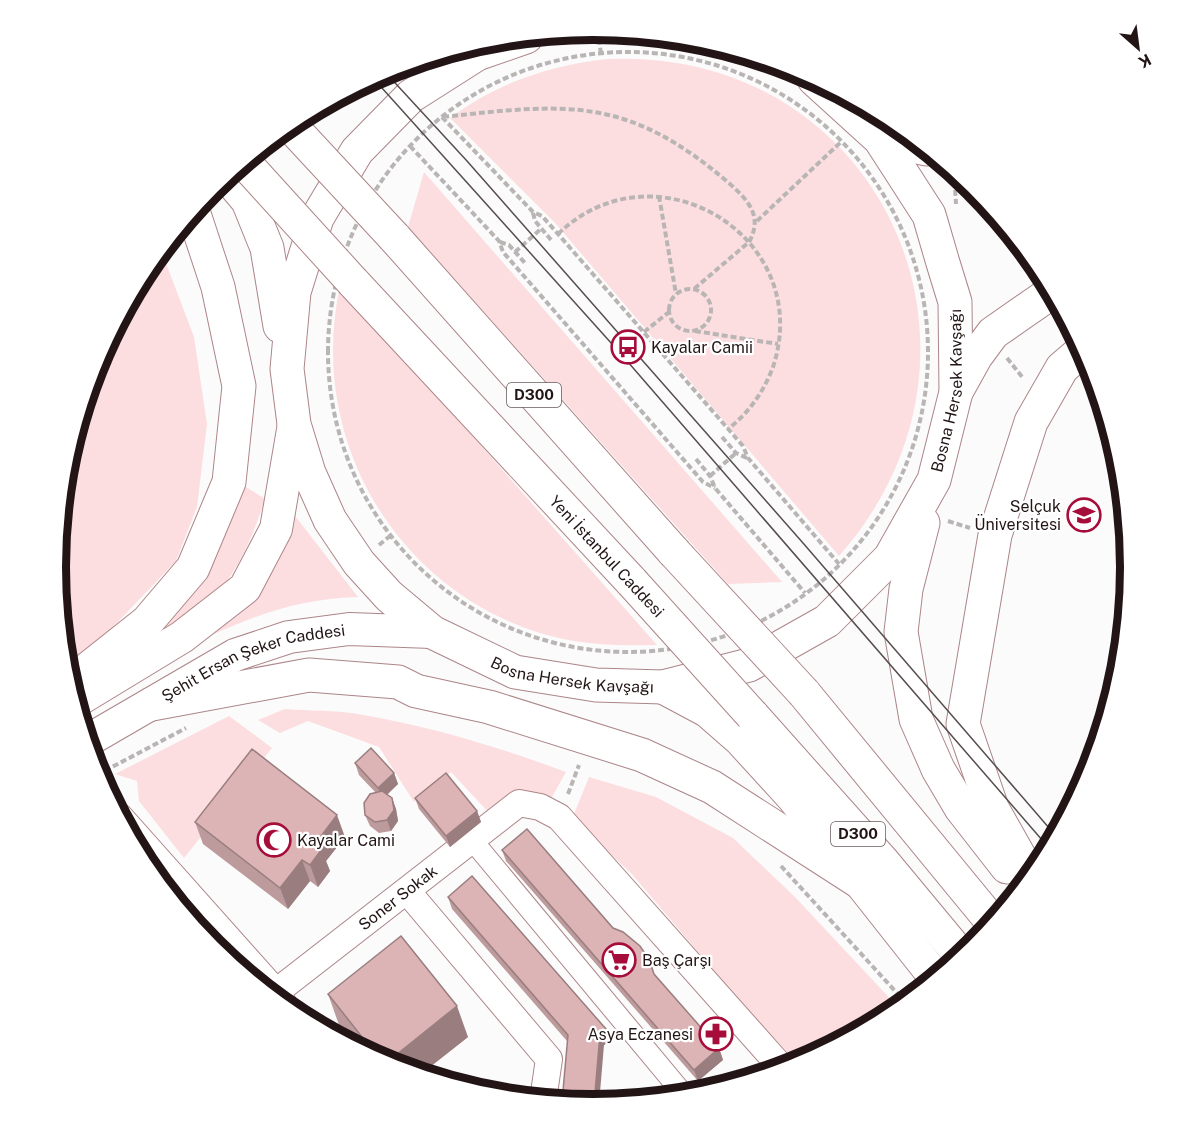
<svg xmlns="http://www.w3.org/2000/svg" width="1186" height="1135" font-family="'Public Sans',sans-serif">
  <style>
    .green { fill: #fcdee0 }
    .lines { fill: none; stroke-linecap: round; stroke-linejoin: round }
    .pedestrian-casing { stroke: #ac8588; stroke-width: 22 }
    .minor-casing { stroke: #ac8588; stroke-width: 28 }
    .tertiary-casing { stroke: #ac8588; stroke-width: 34 }
    .secondary-casing { stroke: #ac8588; stroke-width: 35 }
    .trunk-casing { stroke: #ac8588; stroke-width: 35 }
    .path { stroke: #b9b5b5; stroke-width: 4; stroke-dasharray: 6 3; stroke-linecap: butt }
    .pedestrian { stroke: #fff; stroke-width: 20 }
    .minor { stroke: #fff; stroke-width: 26 }
    .tertiary { stroke: #fff; stroke-width: 32 }
    .secondary { stroke: #fff; stroke-width: 33 }
    .trunk { stroke: #fff; stroke-width: 33 }
    .tram { stroke: #574d4e; stroke-width: 1.5 }
    .trunk-bridge-casing { stroke: #ac8588; stroke-width: 35; stroke-linecap: butt }
    .trunk-bridge { stroke: #fff; stroke-width: 33 }
    .wall { fill: #bd9b9d }
    .shaded-wall { fill: #9a7e7f }
    .building { fill: #dcb4b6; stroke: #9a7e7f; stroke-width: 1.5 }
    .labels { text-anchor: middle; stroke-width: 4.5; stroke-linejoin: round; paint-order: stroke }
    .shield { fill: #fff; stroke: #655b5c; stroke-width: 1.5 }
    .shield-label { font-size: 15px; font-weight: bold; fill: #231516 }
    .poi-label { font-size: 16px; fill: #231516; stroke: #fff; text-anchor: start }
    .street-label { font-size: 16px; fill: #231516; stroke: #fff }
    .rim { fill: none; stroke: #231516; stroke-width: 8 }
  </style>
  <rect width="100%" height="100%" fill="#fbfbfb"/>
  <path class="green" d="M608,59C882,47 1019,353 839,556L556,224L450,118C497,83 550,65 608,59Z
    M424,172L782,582L728,584L408,227Z
    M161,250L194,337L207,424L197,507L176,561L92,649L65,664L56,567L66,462L97,361L146,269Z
    M340,286L657,645C617,646 578,645 540,633C393,587 307,436 340,286Z
    M240,483L265,499C253,536 239,571 211,601C197,617 169,626 150,634Z
    M292,512L358,597C302,599 263,612 212,635C250,600 288,567 292,512Z
    M1130,567L1120,673L1094,759V752Z
    M285,709C309,711 335,710 358,714C429,726 499,747 566,772L548,804L491,815L451,772L414,802L379,747L308,721L280,733L258,720Z
    M229,716L272,748L184,858L139,801L137,781L115,774Z
    M589,777L656,797L733,838L795,897L897,1006L887,1017L798,1064L726,985L631,873L572,819Z"/>
  <g class="lines">
    <g class="pedestrian-casing">
      <path id="pedestrian" d="M472,840L685,1096"/>
    </g>
    <g class="minor-casing">
      <g id="minor">
        <path d="M120,817L276,992L286,1008"/>
        <path d="M407,891L549,1059L543,1100"/>
        <path id="s1" d="M276,992L519,803L540,807L559,817L783,1069"/>
      </g>
    </g>
    <g class="tertiary-casing">
      <g id="tertiary">
        <path d="M75,702L182,637L245,588L276,529L294,424"/>
        <path id="s2" d="M87,741L235,655L289,637L349,629L432,632"/>
      </g>
    </g>
    <g class="secondary-casing">
      <path id="secondary" d="M880,139L926,149
        M956,392L976,356L993,333L1052,292"/>
    </g>
    <g class="trunk-casing">
      <g id="trunk">
        <path id="s3" d="M526,37L477,54L411,96L357,151L317,218L294,292L287,369L294,424L309,473L330,520L359,563L389,596L432,632L515,672L596,685L663,687L749,665L827,621L890,558L934,480L956,392L955,302L943,263L929,215L880,139L814,79"/>
        <path d="M227,176L248,201L267,248L280,326"/>
        <path d="M394,237L674,552"/>
        <path d="M353,282L632,582"/>
        <path d="M923,523L906,589L901,632L916,719L938,769L961,808L1007,867"/>
        <path d="M69,684L147,622L193,568L229,482L239,386L218,287L193,211"/>
        <path d="M663,687L708,711L740,739L793,797L936,978"/>
        <path d="M804,693L993,923"/>
        <path d="M152,704L309,675L398,682L416,691L489,707L642,755L712,787L861,883"/>
        <path d="M752,715L884,863L962,957"/>
        <path d="M1031,877L992,808L963,724L995,535L1031,422L1062,368L1083,350"/>
      </g>
    </g>
    <path class="path" d="M597,30L601,53
      M328 352a300 300 0 1 1 600 0a300 300 0 1 1-600 0Z
      M442,117L533,212L542,216L558,234L743,446L748,458L839,564
      M443,117C569,103 628,96 730,184C749,201 763,217 749,242L694,289
      M410,146L499,241L503,252L703,482L715,488
      M954,172L956,204
      M659,196L676,294
      M533,213L535,221L552,241
      M757,221L842,141
      M558,234C655,140 816,237 773,367C764,391 749,413 728,429
      M500,242L509,245L525,263
      M515,252L542,228
      M669 310a21 21 0 1 1 42 0a21 21 0 1 1-42 0Z
      M695,331L778,344
      M644,332L669,312
      M1007,358L1023,378
      M722,437L736,453L747,458
      M696,459L710,476L715,488L805,593
      M710,476L736,453
      M948,521L970,528
      M379,545L390,536
      M97,775L186,728
      M568,794L579,765
      M781,866L906,1003"/>
    <use href="#pedestrian" class="pedestrian"/>
    <use href="#minor" class="minor"/>
    <use href="#tertiary" class="tertiary"/>
    <use href="#secondary" class="secondary"/>
    <use href="#trunk" class="trunk"/>
    <path class="tram" d="M385,72L467,161L803,543L1056,836
      M373,78L621,354L1049,848"/>
    <g class="trunk-bridge-casing">
      <path id="trunk-bridge" d="M290,125L394,237
        M244,162L353,282
        M674,552L804,693
        M632,582L752,715"/>
    </g>
    <use href="#trunk-bridge" class="trunk-bridge"/>
  </g>
  <path class="wall" d="M355,763L394,773L398,784L387,795L392,798L396,809L398,821L391,831L379,833L370,826L365,815L376,793L359,775Z
    M415,798L477,811L481,822L450,847L419,809Z
    M195,822L345,837L326,861L330,871L318,887L310,881L288,909L203,844Z
    M502,850L654,975L719,1048L723,1060L698,1081L506,861Z
    M448,897L610,1040L604,1045L567,1041L452,909Z
    M328,994L468,1037L421,1074L387,1064L357,1048L339,1025Z"/>
  <path class="shaded-wall" d="M394,773L398,784L382,799L378,788Z
    M392,798L396,809L398,821L391,831L387,820Z
    M477,811L481,822L450,847L446,836Z
    M337,815L345,837L326,861L330,871L318,887L310,865L315,844Z
    M302,860L310,881L288,909L280,888Z
    M457,1006L468,1037L421,1074L386,1063Z
    M606,1029L610,1040L604,1045L599,1104L594,1105L600,1034Z
    M719,1048L723,1060L698,1081L694,1070Z"/>
  <path class="building" d="M371,748L394,773L378,788L355,763Z
    M252,749L337,815L315,844L322,849L310,865L302,860L280,888L195,822Z
    M446,773L477,811L446,836L415,798Z
    M382,791L392,798L394,810L387,820L375,822L365,815L364,803L370,794Z
    M527,829L613,928L623,932L640,946L649,959L654,974L719,1048L694,1070L502,850Z
    M472,876L606,1029L600,1034L594,1105L562,1102L568,1035L448,897Z
    M401,936L457,1006L386,1063L381,1061L328,994Z"/>
  <defs>
    <g id="bus-ring" transform="scale(1.725)"><circle r="9.5" fill="#fff" stroke="#a60d3b" stroke-width="1.5"/><path d="M-5-6H5V4H4V6H2V4H-2V6H-4V4H-5ZM-3.5-4V0h7V-4ZM-3.5 1.2v1.5H-2V1.2ZM2 1.2v1.5H3.5V1.2Z" fill="#a60d3b"/></g>
    <g id="university-ring" transform="scale(1.725)"><circle r="9.5" fill="#fff" stroke="#a60d3b" stroke-width="1.5"/><path d="M0-5L7-2L0 1L-7-2ZM-4 1L0 2.5L4 1V4Q0 6-4 4Z" fill="#a60d3b"/></g>
    <g id="mosque-ring" transform="scale(1.725)"><circle r="9.5" fill="#fff" stroke="#a60d3b" stroke-width="1.5"/><path d="M3.5-4.9A6 6 0 1 0 3.5 4.9A5 5 0 1 1 3.5-4.9Z" fill="#a60d3b"/></g>
    <g id="supermarket-ring" transform="scale(1.725)"><circle r="9.5" fill="#fff" stroke="#a60d3b" stroke-width="1.5"/><path d="M-6-5.5h2.5l.6 2H6L4.5 2H-2.5L-4.4-4H-6ZM-1.5 3.2a1.3 1.3 0 1 0 .1 0ZM3 3.2a1.3 1.3 0 1 0 .1 0Z" fill="#a60d3b"/></g>
    <g id="pharmacy-ring" transform="scale(1.725)"><circle r="9.5" fill="#fff" stroke="#a60d3b" stroke-width="1.5"/><path d="M-2-6h4v4h4v4h-4v4h-4v-4h-4v-4h4Z" fill="#a60d3b"/></g>
  </defs>
  <g fill-rule="evenodd">
    <use href="#bus-ring" x="628" y="347"/>
    <use href="#university-ring" x="1084" y="515"/>
    <use href="#mosque-ring" x="274" y="840"/>
    <use href="#supermarket-ring" x="619" y="960"/>
    <use href="#pharmacy-ring" x="716" y="1034"/>
  </g>
  <g class="labels">
    <g class="shield">
      <rect x="507" y="383" width="54" height="24" rx="4.5"/>
      <rect x="831" y="822" width="54" height="24" rx="4.5"/>
    </g>
    <g class="shield-label">
      <text x="534" y="400">D300</text>
      <text x="858" y="839">D300</text>
    </g>
    <g class="poi-label">
      <text x="651" y="353">Kayalar Camii</text>
      <text x="1061" y="512" text-anchor="end">Selçuk<tspan x="1061" dy="18">Üniversitesi</tspan></text>
      <text x="297" y="846">Kayalar Cami</text>
      <text x="642" y="966">Baş Çarşı</text>
      <text x="693" y="1040" text-anchor="end">Asya Eczanesi</text>
    </g>
    <g class="street-label">
      <text dy="6" stroke="none"><textPath href="#s3" startOffset="1440">Bosna Hersek Kavşağı</textPath></text>
      <text transform="translate(607 556) rotate(47)" y="6">Yeni İstanbul Caddesi</text>
      <text dy="6" stroke="none"><textPath href="#s2" startOffset="186">Şehit Ersan Şeker Caddesi</textPath></text>
      <text dy="6" stroke="none"><textPath href="#s3" startOffset="900">Bosna Hersek Kavşağı</textPath></text>
      <text dy="6" stroke="none"><textPath href="#s1" startOffset="154">Soner Sokak</textPath></text>
    </g>
  </g>
  <path d="M0 0H1186V1135H0ZM66 567a527 527 0 1 1 1054 0a527 527 0 1 1-1054 0Z" fill="#fff" fill-rule="evenodd"/>
  <path class="rim" d="M66 567a527 527 0 1 1 1054 0a527 527 0 1 1-1054 0Z"/>
  <g transform="translate(1138 48) rotate(152)" stroke="#ffffff" stroke-width="4.5" paint-order="stroke">
  <path d="M0-4.5L10 22L0 15L-10 22Z" fill="#231516"/>
  <text y="-9" font-size="16" font-weight="bold" text-anchor="middle" fill="#231516">K</text>
  </g>
</svg>
